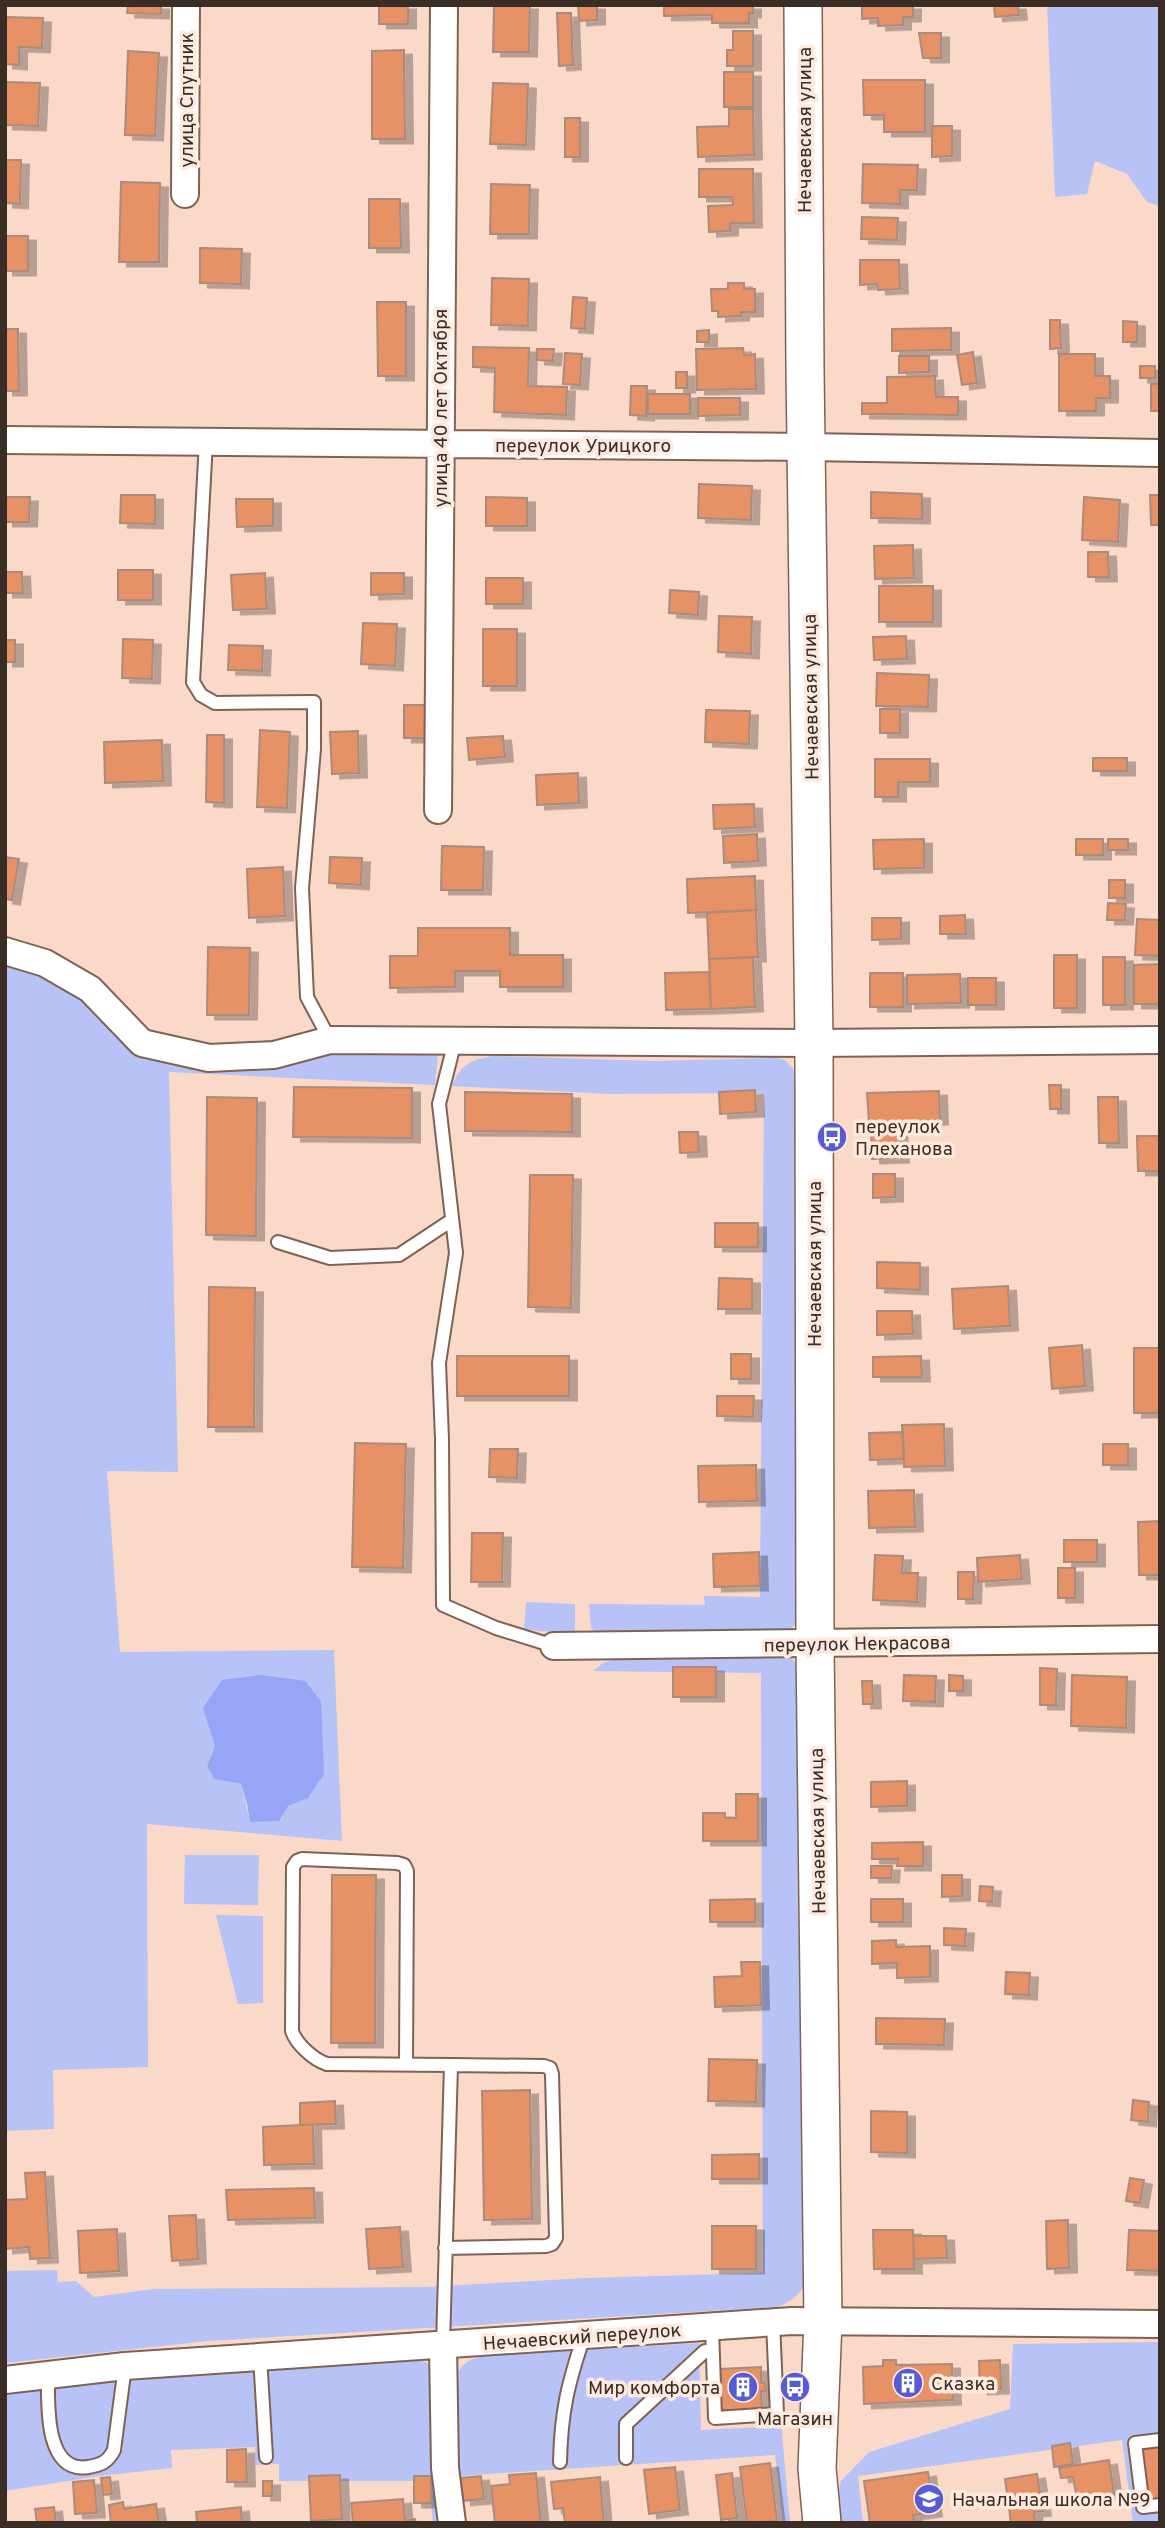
<svg xmlns="http://www.w3.org/2000/svg" width="1165" height="2528" font-family="Overpass,sans-serif">
  <style>
    .green { fill: #b7c2f7; fill-rule: evenodd }
    .water { fill: #97a5f7 }
    .building { fill: #e79166; stroke: #ab8b7c; stroke-width: 2; filter: url(#shadow) }
    .lines { fill: none; stroke-linecap: round; stroke-linejoin: round }
    .lane-casing { stroke: #7f6253; stroke-width: 16 }
    .street-casing { stroke: #7f6253; stroke-width: 30 }
    .secondary-casing { stroke: #7f6253; stroke-width: 40 }
    .lane { stroke: #fff; stroke-width: 12 }
    .street { stroke: #fff; stroke-width: 26 }
    .secondary { stroke: #fff; stroke-width: 37 }
    .labels { text-anchor: middle; stroke-width: 7; stroke-linejoin: round; paint-order: stroke }
    .street-label { font-size: 19px; fill: #392d26; stroke: #fee9df }
    .poi-label { font-size: 19px; fill: #392d26; stroke: #fee9df; text-anchor: start }
  </style>
  <defs>
    <filter id="shadow"><feDropShadow dx="8" dy="4.5" stdDeviation="0" flood-color="#0004"/></filter>
  </defs>
  <rect width="100%" height="100%" fill="#fbd9c8"/>
  <path class="green" d="M1047,5H1160V206L1147,202L1127,174L1095,161L1087,194L1055,197Z
    M5,954L36,964L106,1015L223,1067L291,1065L327,1054L403,1051L438,1054L435,1085L169,1072L178,1472L107,1471L120,1652L334,1650L342,1841L147,1824L148,2067L53,2070L54,2129L5,2131ZM215,1746L308,1797L250,1822L241,1784L214,1779L207,1766Z
    M492,1056L655,1061L776,1058L785,1060L798,1074L800,1611L796,1623L789,1631L595,1633L591,1627L589,1604L705,1605L704,1596L760,1597L764,1093L609,1094L452,1086C460,1065 471,1060 492,1056Z
    M526,1602L575,1604V1635L524,1629Z
    M631,1654L789,1656L799,1666L803,2288C796,2298 788,2303 777,2307L208,2341L5,2363V2271L57,2270L58,2282L76,2281L94,2297L153,2289L426,2287L586,2278L763,2273L761,1673L593,1671L603,1663Z
    M185,1855H259L258,1905L184,1904Z
    M216,1915L263,1916V2003L238,2004Z
    M1160,2342V2435L1131,2439L1160,2508V2523H1133L1122,2440L858,2476L863,2523H839L837,2497L841,2481L869,2452L1010,2409L1013,2344Z
    M699,2343L701,2430L762,2427L763,2423H781L790,2523H783L775,2455L458,2476V2523L455,2383C459,2366 465,2361 481,2356Z
    M412,2359L426,2362L432,2367L443,2523H433L431,2503L414,2481H279V2464L255,2465V2447L171,2450L172,2468L99,2476L5,2491V2392L97,2380Z"/>
  <path class="water" d="M261,1675L305,1681L321,1701L324,1774L308,1798L288,1806L279,1821L250,1822L247,1804L241,1784L214,1779L207,1766L215,1746L203,1708L222,1680Z"/>
  <path class="building" d="M128,5H161V14L127,13Z
    M379,5H408V24H379Z
    M494,5H530L529,52H493Z
    M578,5H597V20L579,21Z
    M664,5H753V13H749V23H712V15L664,16Z
    M862,5H913V17H903V25L878,26V18L862,19Z
    M994,5H1018L1019,15L995,17Z
    M557,13H571L573,65L559,66Z
    M5,17L43,18L42,48L19,47V65L5,64Z
    M733,31H753V66H727V50H733Z
    M919,33H941V58H923Z
    M404,50L405,139H372V51Z
    M128,51L159,53L155,136L125,135Z
    M724,72H753V107H724Z
    M863,80H925V132H884V115H864Z
    M5,82L40,83L38,126L5,125Z
    M493,83L528,84L526,145L490,144Z
    M729,109H753L754,155L698,157L697,127L729,126Z
    M565,118H580V157H565Z
    M932,126H952V156L932,157Z
    M5,160H21L20,204L5,203Z
    M863,164L918,165L917,190H900V204L862,203Z
    M699,169H753L754,223H730V231L709,232L708,206L733,205L732,197H699Z
    M121,182L160,183L159,262H119Z
    M491,184L530,185L529,234H490Z
    M369,199H400L401,248H369Z
    M862,217L898,218L897,240L861,239Z
    M5,236H28V271H5Z
    M200,248L242,249L241,284L200,283Z
    M860,260H899L900,289L878,290L877,284L860,285Z
    M492,278L529,279L528,326L491,325Z
    M728,283H744V289H755V312H741V316L718,317V311H712L711,289H728Z
    M573,297L587,298L585,329L571,328Z
    M377,302H406V376H378Z
    M1050,320H1060L1061,348L1050,349Z
    M1123,321L1137,322V342H1123Z
    M951,328V350L892,351V329Z
    M5,329H18L19,391H5Z
    M709,330V342H697V331Z
    M473,347L529,348L528,386L567,387L566,415L494,412L495,368L473,367Z
    M743,348L744,355L755,354L756,389L697,390L696,349Z
    M537,349H554L553,361L537,360Z
    M973,352L977,383L962,385L957,355Z
    M565,353L582,354L580,385L563,384Z
    M1059,354H1095V376H1110V398H1096V411H1059Z
    M899,356H929V372L899,373Z
    M1140,366H1155V378H1140Z
    M676,372H687V388H676Z
    M935,376L936,397H958V415L862,414V403H887V377Z
    M1151,384H1160V411H1151Z
    M631,386H647L646,416L630,415Z
    M648,394H690V414H648Z
    M698,398H740V415L698,416Z
    M699,484L752,486L751,520L698,518Z
    M871,492L922,494V519L871,518Z
    M121,495H155V524L120,523Z
    M1150,495H1160V525H1151Z
    M5,497H30L29,522H5Z
    M486,497L527,498V526H486Z
    M1084,497L1120,500L1118,542L1082,540Z
    M236,499H273V526L237,527Z
    M913,545L914,578L875,579L874,546Z
    M1088,552H1108L1109,577H1088Z
    M118,570H153V600H118Z
    M5,572H22L23,593H5Z
    M265,573L267,609L233,610L231,575Z
    M371,573H404V594L371,595Z
    M486,578H523V604H486Z
    M879,586H933V622H879Z
    M670,590L699,592L698,615L669,613Z
    M719,616L752,617L751,654L718,652Z
    M363,623L397,624L395,666L361,664Z
    M483,629H517V686H483Z
    M906,636L907,659L874,660L873,637Z
    M123,639L153,640L152,679L122,678Z
    M5,640H15V662H5Z
    M229,645L263,646L262,671L228,670Z
    M877,673L929,675L928,707L876,706Z
    M404,705H429V738H404Z
    M880,709H900V733H880Z
    M706,710L750,711L749,744L705,742Z
    M260,730L290,732L287,808L257,807Z
    M358,731L359,773L332,774L330,732Z
    M207,735H224V803L206,802Z
    M503,736L505,757L469,760L467,738Z
    M162,740L163,781L105,783L104,742Z
    M1093,758H1127V771H1093Z
    M875,759H930V782H898V797H875Z
    M578,773L579,803L537,805L536,775Z
    M754,804L755,827L714,829L713,805Z
    M757,834L758,861L724,863L723,836Z
    M924,839V868L874,869L873,840Z
    M1076,839H1103V855H1076Z
    M1108,839H1128V850H1108Z
    M442,846L484,847L483,890H441Z
    M5,857L19,859L12,900L5,899Z
    M330,857L362,858L361,885L329,883Z
    M283,867L285,916L249,918L247,869Z
    M755,876L756,910L688,913L687,879Z
    M1109,880H1125V898H1109Z
    M1108,903L1126,904L1125,920H1107Z
    M756,910L758,957L709,959L707,913Z
    M965,915L966,934H940V916Z
    M872,918H901V939L872,940Z
    M1137,919L1160,920V956L1135,955Z
    M418,928H510V955H563V987H500V971H455V987L390,988V956H418Z
    M208,947L250,948L249,1015H207Z
    M1054,955H1077V1008H1054Z
    M753,957L755,1007L711,1009L709,959Z
    M1103,957H1125V1005H1103Z
    M1160,964V1004H1134V965Z
    M709,972L711,1009L666,1010L665,973Z
    M870,973H903V1007H870Z
    M960,974L961,1003L907,1004V975Z
    M968,978H996V1005H968Z
    M1049,1085H1061V1109H1050Z
    M294,1087L412,1088V1138L293,1137Z
    M755,1090L756,1112L720,1114L719,1092Z
    M939,1091L940,1120L869,1123L867,1093Z
    M465,1092L572,1094V1132L465,1131Z
    M207,1097L257,1098L256,1236L206,1235Z
    M1098,1097H1118L1119,1143H1099Z
    M899,1125L901,1158L872,1159L871,1126Z
    M679,1132H698L699,1152L680,1153Z
    M1137,1136H1160V1171H1138Z
    M873,1174H895V1197L873,1198Z
    M530,1175H573L571,1308L528,1307Z
    M715,1223H758V1247H715Z
    M877,1262L920,1263V1290L877,1288Z
    M719,1278L752,1279V1309H718Z
    M1008,1286L1010,1326L954,1329L952,1289Z
    M209,1287L255,1288L254,1427H208Z
    M877,1311H912L913,1334L877,1335Z
    M1082,1345L1085,1386L1052,1389L1049,1348Z
    M1134,1348H1160V1413H1134Z
    M731,1354H751V1379H731Z
    M457,1356H569V1396H457Z
    M921,1356L922,1377H873V1357Z
    M717,1396H754L753,1417L717,1416Z
    M944,1424L945,1466L904,1467L902,1425Z
    M903,1432L904,1459L870,1460L869,1433Z
    M355,1443L406,1444L403,1568L352,1567Z
    M1103,1444H1128V1465H1103Z
    M490,1449H518L517,1478L489,1477Z
    M756,1465L757,1501L699,1502L698,1466Z
    M914,1490L915,1527L869,1528L868,1491Z
    M1160,1521V1575H1139L1138,1522Z
    M472,1533H503L502,1582H471Z
    M1064,1540H1097V1562H1064Z
    M759,1552L760,1586L714,1587L713,1554Z
    M875,1555L903,1556L902,1573H918L917,1602L873,1600Z
    M1020,1555L1022,1579L978,1582L977,1558Z
    M1058,1568H1075V1598H1058Z
    M958,1572H974L973,1599H958Z
    M673,1667H716V1697H673Z
    M1040,1668L1057,1669L1056,1705H1040Z
    M904,1675L936,1676L935,1702L903,1701Z
    M949,1675L963,1676V1691H949Z
    M1072,1675L1127,1677L1126,1728L1071,1726Z
    M862,1681H872L873,1704H863Z
    M907,1781V1806L871,1807V1782Z
    M736,1794H758V1841H703V1813H725V1818H736Z
    M923,1842V1866H897L898,1859H872V1843Z
    M871,1866H892L891,1878H871Z
    M332,1875H376L375,2043H331Z
    M942,1875H962V1896L942,1897Z
    M980,1886L993,1887L992,1902L979,1901Z
    M755,1899V1922H710V1900Z
    M871,1899H903V1922H871Z
    M944,1928L966,1929L965,1946L944,1945Z
    M896,1940V1947L930,1946V1977L897,1978V1963L872,1964V1941Z
    M741,1962H760L761,2005L715,2007L714,1977L742,1976Z
    M1006,1972L1030,1973L1029,1995L1005,1994Z
    M876,2018L945,2019L944,2045L876,2044Z
    M709,2059L757,2060L756,2102L708,2101Z
    M530,2090L532,2219L484,2220L482,2091Z
    M1133,2100L1149,2102L1148,2122L1131,2120Z
    M335,2101L336,2124L300,2125V2103Z
    M871,2111L907,2112V2153L871,2152Z
    M300,2125H313L314,2164L264,2165L263,2127Z
    M759,2154V2179H712V2155Z
    M45,2172L50,2258L30,2259L29,2247L5,2249V2200L27,2199L25,2173Z
    M1130,2178L1144,2180L1140,2203L1126,2201Z
    M314,2188L315,2218L228,2220L226,2190Z
    M196,2215L198,2259L172,2261L169,2216Z
    M1068,2220L1069,2268L1047,2269L1046,2221Z
    M712,2226H756V2269H712Z
    M400,2227L403,2267L369,2269L366,2229Z
    M117,2229L119,2271L80,2273L78,2231Z
    M873,2230H913L914,2269H874Z
    M1129,2230L1160,2231V2271L1127,2270Z
    M913,2236H946L947,2258L914,2259Z
    M883,2360H896V2365L952,2364L953,2400L864,2404L863,2367L883,2366Z
    M1000,2360L1001,2389L980,2390L979,2361Z
    M761,2367V2383H765L766,2391H761L762,2410L721,2411L720,2369Z
    M1070,2443L1073,2464L1054,2467L1052,2446Z
    M1160,2446V2502L1145,2504L1138,2449Z
    M246,2449L247,2482H227V2450Z
    M1109,2460L1114,2494L1077,2499L1073,2477L1061,2478L1059,2468Z
    M770,2463L777,2521L747,2523L740,2467Z
    M675,2467L680,2510L649,2514L644,2470Z
    M928,2472L934,2512L913,2515L915,2523H870L864,2481Z
    M536,2473L541,2523H495L491,2486L510,2484L509,2475Z
    M732,2473L737,2518L721,2520L716,2475Z
    M1037,2474L1043,2511L1034,2512L1035,2523H1011L1005,2479Z
    M340,2475L342,2519L311,2521L309,2476Z
    M414,2476H431V2503H414Z
    M481,2476L484,2499L463,2501L461,2478Z
    M110,2477L112,2494L103,2495L101,2478Z
    M600,2477L604,2523H565L563,2508L554,2509L551,2482Z
    M94,2480L97,2513L75,2514L73,2482Z
    M263,2481H272V2496H263Z
    M403,2499L405,2520L415,2519L416,2523H353L351,2503Z
    M123,2502L124,2509L156,2504L159,2523H111L109,2505Z
    M54,2507L56,2523H37L35,2509Z
    M241,2507L242,2523H197L196,2512Z"/>
  <g class="lines">
    <g class="lane-casing">
      <path id="lane" d="M206,441L193,682L201,695L215,703L314,702V749L302,888L307,997L330,1040
        M455,1041L439,1104L456,1253L439,1363L442,1439L443,1605L496,1628L554,1646
        M278,1242L330,1258L399,1255L452,1220
        M406,2064L407,1871L404,1865L397,1863L302,1859L297,1861L293,1867L292,2031C296,2044 314,2060 327,2064L451,2065L443,2345
        M445,2248L546,2246L552,2244L556,2238L552,2074L550,2068L544,2066L451,2065
        M712,2327L715,2418L777,2414L773,2322
        M260,2356L266,2457
        M48,2375C48,2402 44,2474 88,2467C101,2465 108,2462 114,2450L125,2366
        M1160,2440L1135,2443L1143,2507L1160,2505
        M626,2458V2424L705,2351H712
        M560,2462C561,2412 568,2383 584,2336"/>
    </g>
    <g class="street-casing">
      <path id="street" d="M185,194L186,5
        M5,440L807,447L1160,453
        M438,810L444,5
        M5,951L45,963L90,989L142,1043L209,1058L274,1055L330,1040L814,1043L1160,1040
        M554,1646L1160,1639
        M443,2345L445,2468L452,2523
        M5,2380L125,2366L792,2321L1160,2324"/>
    </g>
    <g class="secondary-casing">
      <path id="secondary" d="M803,5L805,369L814,1043L815,1644L823,2321L817,2468L822,2523"/>
    </g>
    <use href="#lane" class="lane"/>
    <use href="#street" class="street"/>
    <use href="#secondary" class="secondary"/>
  </g>
  <defs>
    <g id="bus-disc" transform="scale(1.575)"><circle r="9.5" fill="#565dd4" stroke="#fee9df"/><path d="M-5-6H5V4H4V6H2V4H-2V6H-4V4H-5ZM-3.5-4V0h7V-4ZM-3.5 1.2v1.5H-2V1.2ZM2 1.2v1.5H3.5V1.2Z" fill="#fff"/></g>
    <g id="building-disc" transform="scale(1.575)"><circle r="9.5" fill="#565dd4" stroke="#fee9df"/><path d="M-4-6H4V6H1V3H-1V6H-4ZM-2.5-4.3h1.7v1.8h-1.7ZM.8-4.3h1.7v1.8H.8ZM-2.5-1h1.7V.8h-1.7ZM.8-1h1.7V.8H.8Z" fill="#fff"/></g>
    <g id="school-disc" transform="scale(1.575)"><circle r="9.5" fill="#565dd4" stroke="#fee9df"/><path d="M0-5L7-2L0 1L-7-2ZM-4 1L0 2.5L4 1V4Q0 6-4 4Z" fill="#fff"/></g>
  </defs>
  <g fill-rule="evenodd">
    <use href="#bus-disc" x="832" y="1137"/>
    <use href="#building-disc" x="908" y="2383"/>
    <use href="#building-disc" x="743" y="2387"/>
    <use href="#bus-disc" x="795" y="2387"/>
    <use href="#school-disc" x="929" y="2499"/>
  </g>
  <g class="labels">
    <g class="street-label">
      <text transform="translate(186 100) rotate(-90)" y="7">улица Спутник</text>
      <text transform="translate(804 130) rotate(-90)" y="7">Нечаевская улица</text>
      <text transform="translate(440 408) rotate(-90)" y="7">улица 40 лет Октября</text>
      <text x="583" y="452">переулок Урицкого</text>
      <text transform="translate(810 697) rotate(-91)" y="7">Нечаевская улица</text>
      <text transform="translate(814 1264) rotate(-90)" y="7">Нечаевская улица</text>
      <text transform="translate(857 1643) rotate(-1)" y="7">переулок Некрасова</text>
      <text transform="translate(817 1831) rotate(-91)" y="7">Нечаевская улица</text>
      <text transform="translate(582 2336) rotate(-4)" y="7">Нечаевский переулок</text>
    </g>
    <g class="poi-label">
      <text x="855" y="1133">переулок<tspan x="855" dy="22">Плеханова</tspan></text>
      <text x="931" y="2390">Сказка</text>
      <text x="720" y="2394" text-anchor="end">Мир комфорта</text>
      <text x="795" y="2425" text-anchor="middle">Магазин</text>
      <text x="952" y="2506">Начальная школа №9</text>
    </g>
  </g>
  <rect width="1165" height="2528" fill="none" stroke="#392d26" stroke-width="14"/>
</svg>
